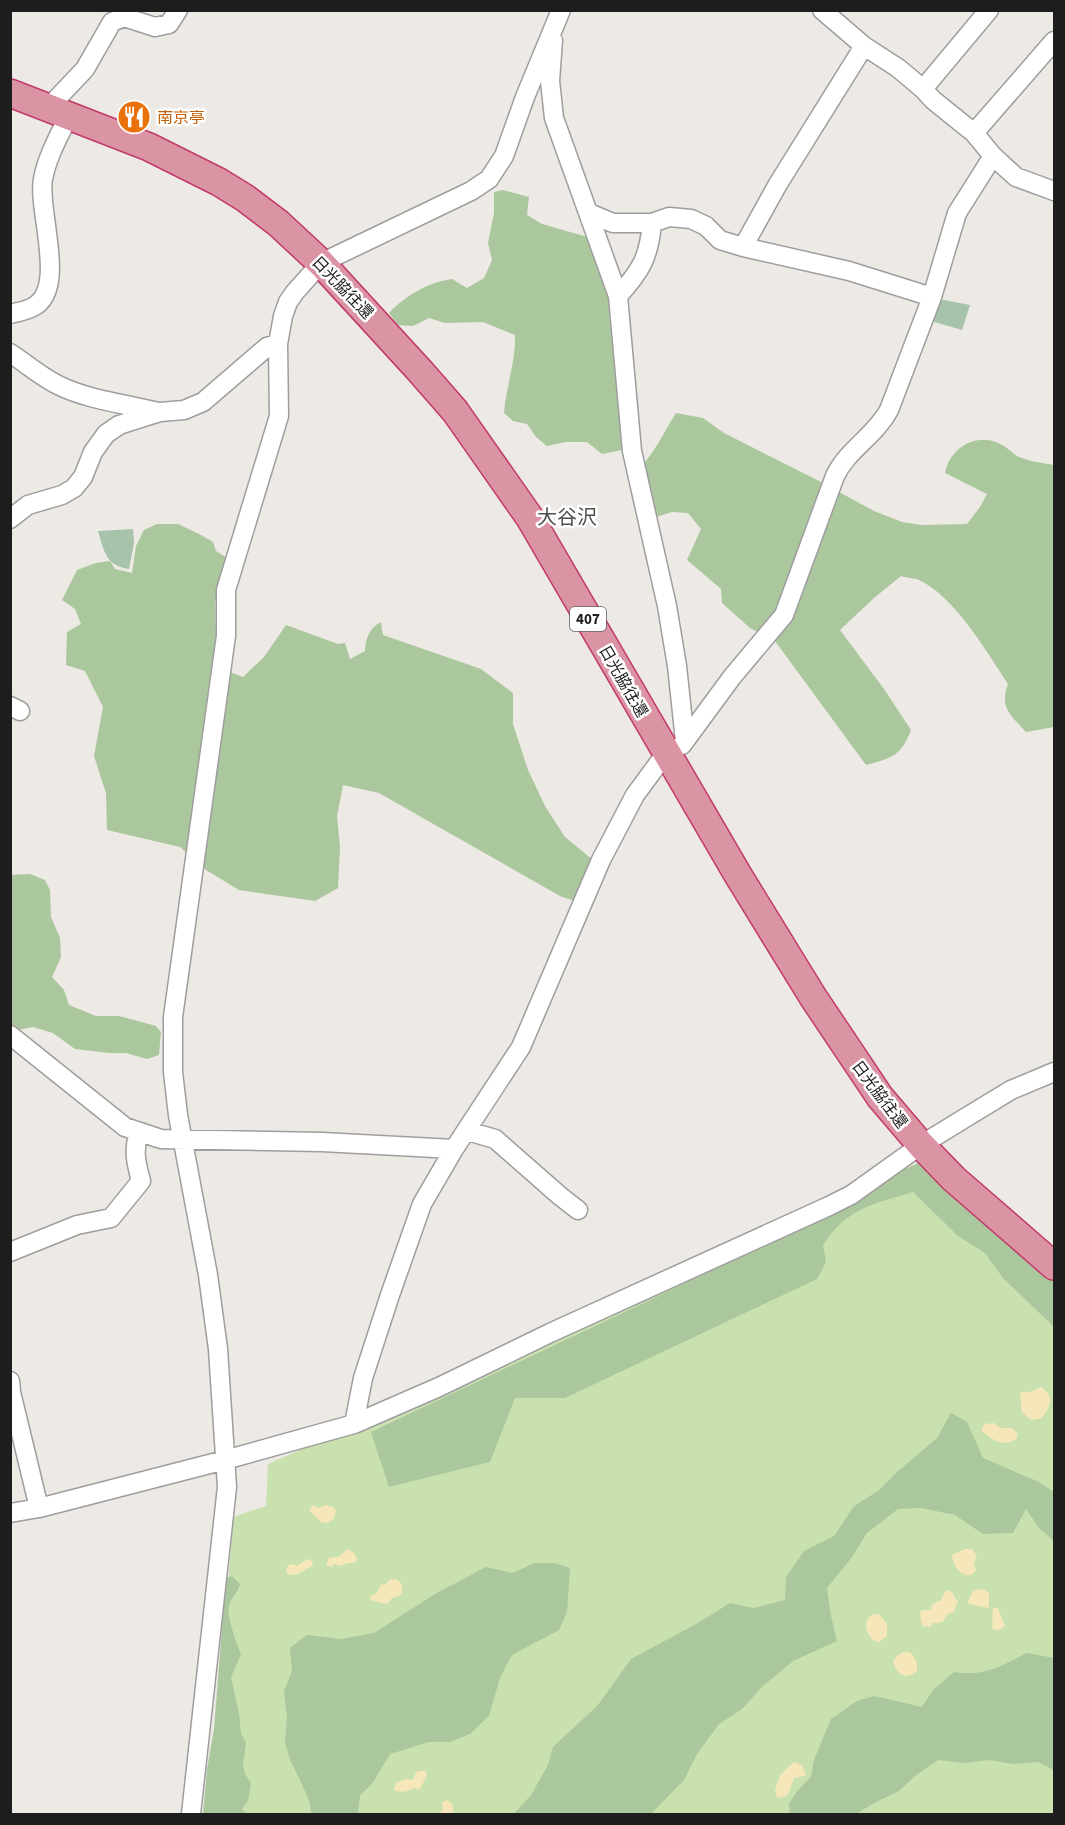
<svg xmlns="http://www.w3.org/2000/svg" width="1065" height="1825" font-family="'Source Sans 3','Noto Sans JP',sans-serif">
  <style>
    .grass { fill: #c9e1af }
    .forest { fill: #abc79d }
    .sand { fill: #f5e7b9 }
    .cemetery { fill: #a8c3ab }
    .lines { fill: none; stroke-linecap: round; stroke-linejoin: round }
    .minor-casing { stroke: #9e9e9e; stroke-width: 21 }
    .highway-casing { stroke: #c2396c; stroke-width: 30 }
    .minor { stroke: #fff; stroke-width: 18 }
    .highway { stroke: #db94a4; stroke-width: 27 }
    .labels { text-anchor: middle; stroke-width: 5; stroke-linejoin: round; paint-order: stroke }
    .shield { fill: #fff; stroke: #616161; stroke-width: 1.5 }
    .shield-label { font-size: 15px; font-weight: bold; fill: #1d1d1d }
    .food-label { font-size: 16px; fill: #c56008; stroke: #fff; text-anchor: start }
    .street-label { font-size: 16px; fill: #1d1d1d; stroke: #fff }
    .quarter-label { font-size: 20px; fill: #505050; stroke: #fff }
  </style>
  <rect width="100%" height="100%" fill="#ede9e4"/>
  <path class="grass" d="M918,1179L1054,1303V1814H216L222,1673L233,1517L266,1506L268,1464Z"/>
  <path class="forest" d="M503,190L529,197L527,215L542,224L591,238L608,296L610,324L617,359V390L622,450L602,454L587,442H566L547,446L536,437L527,424L513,421L504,413C506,387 516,361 515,335L483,322L445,323L429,318L413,326L398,325L389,313C405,296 429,282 452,279L467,288L484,278L492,260L488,243L494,213V192Z
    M676,413L703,418L724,433L817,480L874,511L902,522L921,525L967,524L980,507L987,494L945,473C950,447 978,431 1002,445C1009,448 1014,456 1022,458C1032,462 1044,463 1054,465V727L1026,732C1011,715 999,708 1008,684C987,652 954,596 919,580C914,578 906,578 901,576L874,598L840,630L884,689L911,730C901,756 892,758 866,765L775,641L750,628L722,603L721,589L687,560L701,529L688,513L672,512L653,518L640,468C655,452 664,432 676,413Z
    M157,524H178L201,535L213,542L216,551L227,558L215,602L217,667L243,677L264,657L286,625L338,644L345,643L350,659L365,651C366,638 369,628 381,622L383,635L481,669L513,693V724L528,770L545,806L565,837L593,860L577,902L560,896L379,793L343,785L337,816L340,847L338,888L315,901L239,890L206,870L180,847L107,830L106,793L94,756L103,707L85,671L66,665L67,632L81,624L75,609L62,600L77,570L96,563L110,561L115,569L132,573L136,546L144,530Z
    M30,874L45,880L50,890L51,917L60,938L61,957L52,977L64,990L69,1005L96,1016H119L156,1026L161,1032L159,1055L147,1059L126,1053H109L75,1049L53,1033L33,1027L17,1030L11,1023L10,875Z
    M920,1162L1006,1241L1054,1282V1327L1003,1278L985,1253L958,1236L913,1192C873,1204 847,1208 823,1245L826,1262L817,1279L565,1398H515L490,1462L389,1487L371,1432L859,1201L888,1177Z
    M951,1413L967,1422L983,1458L1039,1482L1054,1492V1541L1039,1528L1026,1509L1013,1533L983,1534L955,1515L921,1508L898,1509L867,1533L852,1557L827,1588L831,1616L837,1641L793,1661L763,1686L742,1709L719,1724L697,1754L684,1780L651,1814H514L531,1795L548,1765L553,1747L598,1705L631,1659L698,1623L730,1603L754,1608L785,1600L786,1577L804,1551L834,1536L854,1506L878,1491L897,1472L937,1438Z
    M535,1563H554L570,1568L567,1612L559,1630L512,1655L500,1678L489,1716L470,1734L450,1742H429L390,1754L372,1784L360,1795L358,1814H311L310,1803L300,1780L290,1760L285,1742L287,1717L284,1691L292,1671L290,1648L307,1635L341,1639L374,1633L435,1594L486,1567L512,1573Z
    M232,1576L240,1584C238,1592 231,1598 229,1606C226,1614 237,1645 241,1654L231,1677L239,1714L241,1733L246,1743L243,1766L245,1774L251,1783L248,1801L242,1809L247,1814H203L207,1769L214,1729L226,1578Z
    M1027,1653L1054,1658V1770L1038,1762L1013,1764L990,1760L963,1763L938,1760L915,1776L899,1791L876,1802L856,1814H790L789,1804L797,1791L811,1777L814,1760L831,1719L857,1701L874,1696L922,1707L933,1690L954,1672C985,1677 1000,1666 1027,1653Z"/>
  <path class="sand" d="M1041,1387C1056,1396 1050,1407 1042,1418L1031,1420L1022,1412L1020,1394L1022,1392H1030Z
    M994,1423L1001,1428H1012L1018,1434L1016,1439C1003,1448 993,1440 982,1431V1428L985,1424Z
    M313,1505L318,1508L326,1505L333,1507L336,1511C334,1520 330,1525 321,1522L309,1510Z
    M348,1549L355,1554L357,1560L354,1563H347L341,1566L335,1564L332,1567L326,1565L329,1558L338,1557Z
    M965,1549H972L977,1556L974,1563L976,1570L972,1575C960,1577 953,1565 952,1555Z
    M307,1559L313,1561L312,1566L296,1575H290L286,1572L288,1565L291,1564L297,1566Z
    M396,1579L402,1584V1594L399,1596L392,1598L387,1604L371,1600L370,1596L377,1593L381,1584L385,1585L389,1580Z
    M979,1589L985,1590L989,1593V1608L969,1604L968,1601L973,1591Z
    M949,1590L953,1593L954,1597L958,1601L954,1612L949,1613C942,1621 946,1623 933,1623L930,1627L922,1626L920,1613L922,1610H931L932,1604L941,1600L945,1592Z
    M993,1608H998L1005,1626L997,1631L992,1628Z
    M874,1614H879L887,1624V1636L879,1642L874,1641C866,1633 861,1621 874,1614Z
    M908,1652L912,1654L917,1663V1671C905,1681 896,1674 893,1661C898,1655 899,1652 908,1652Z
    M794,1762L802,1765L806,1774L804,1776L794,1778L789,1792L786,1796L777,1798L775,1790L780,1775Z
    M425,1770L427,1775L420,1789L413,1788C408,1792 400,1793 394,1790L396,1783L405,1779L413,1780L416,1772Z
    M447,1800L452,1804L454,1814H438L443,1810L442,1802Z"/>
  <path class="cemetery" d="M939,299L970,305L962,330L931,321Z
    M133,529L134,543L129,569C106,566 104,551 98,531Z"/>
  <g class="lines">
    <g class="minor-casing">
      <path id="minor" d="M822,10L864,46L898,68L923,89L933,100L974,133L993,156L1016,177L1054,191
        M553,40L550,81L554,118L618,296L632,451L667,606L677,666L685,741
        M923,89L989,10
        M49,107L85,69L112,22L124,17L155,27L169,24L178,10
        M974,133L1054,41
        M589,213L613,223H652L669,217L691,219L706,226L720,240L743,247L849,271L932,297
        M743,247L778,184L864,46
        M618,296C641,271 649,257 652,223
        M10,314C17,312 26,311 33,307C68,289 37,210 43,179C47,157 59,136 69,115
        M10,353C27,364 40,376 58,385C88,400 126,404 158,412
        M10,519L28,505L62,495L74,488L83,477L93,452L106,434L119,425L160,412L184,410L203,402L267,347L278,344
        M10,706L20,711
        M682,745L732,677L784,615L835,476C847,450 875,436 889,410L932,297L957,213L993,156
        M10,1035L125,1127L161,1139L322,1142L454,1149
        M468,1131L495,1139L560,1196L578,1210
        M10,1252L77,1225L111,1218L141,1181C136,1163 133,1150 139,1132
        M10,1381L11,1392L39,1508
        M354,1424L363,1378L390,1295L422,1204L454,1149L521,1047L601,860L635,795L666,753
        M10,1513L39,1508L225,1460L354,1424L439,1387L550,1333L829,1206L851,1195L921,1145L965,1118L1011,1090L1054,1072
        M191,1814L227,1487L218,1349L208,1275L178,1115L173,1072V1017L226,636V590L279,416L278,344L283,316L288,302L295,292L321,263L471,191L489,179L504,156L525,97L561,10"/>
    </g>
    <g class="highway-casing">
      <path id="highway" d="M10,93L149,147L219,182L245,198L278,223L321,263L420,371L455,411L530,518L738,875L813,997L880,1097L921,1145L954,1179L1054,1266"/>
    </g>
    <use href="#minor" class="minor"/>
    <use href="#highway" class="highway"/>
  </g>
  <defs>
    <g id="restaurant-disc" transform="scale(1.725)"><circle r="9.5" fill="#e8710a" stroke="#fff"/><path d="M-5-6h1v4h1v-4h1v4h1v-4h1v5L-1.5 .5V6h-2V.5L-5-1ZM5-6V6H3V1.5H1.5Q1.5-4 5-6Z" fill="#fff"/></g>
  </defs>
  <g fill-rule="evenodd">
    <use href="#restaurant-disc" x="134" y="117"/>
  </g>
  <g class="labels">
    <rect class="shield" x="570" y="607" width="36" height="24" rx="4.5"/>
    <g class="shield-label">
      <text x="588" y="624">407</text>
    </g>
    <g class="food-label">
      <text x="157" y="123">南京亭</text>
    </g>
    <g class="street-label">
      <text transform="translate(343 287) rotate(46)" y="6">日光脇往還</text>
      <text transform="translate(624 681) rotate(60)" y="6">日光脇往還</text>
      <text transform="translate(880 1094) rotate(53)" y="6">日光脇往還</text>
    </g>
    <g class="quarter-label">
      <text x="567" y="524">大谷沢</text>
    </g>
  </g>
  <rect width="1065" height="1825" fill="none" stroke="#1d1d1d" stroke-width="24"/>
</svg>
